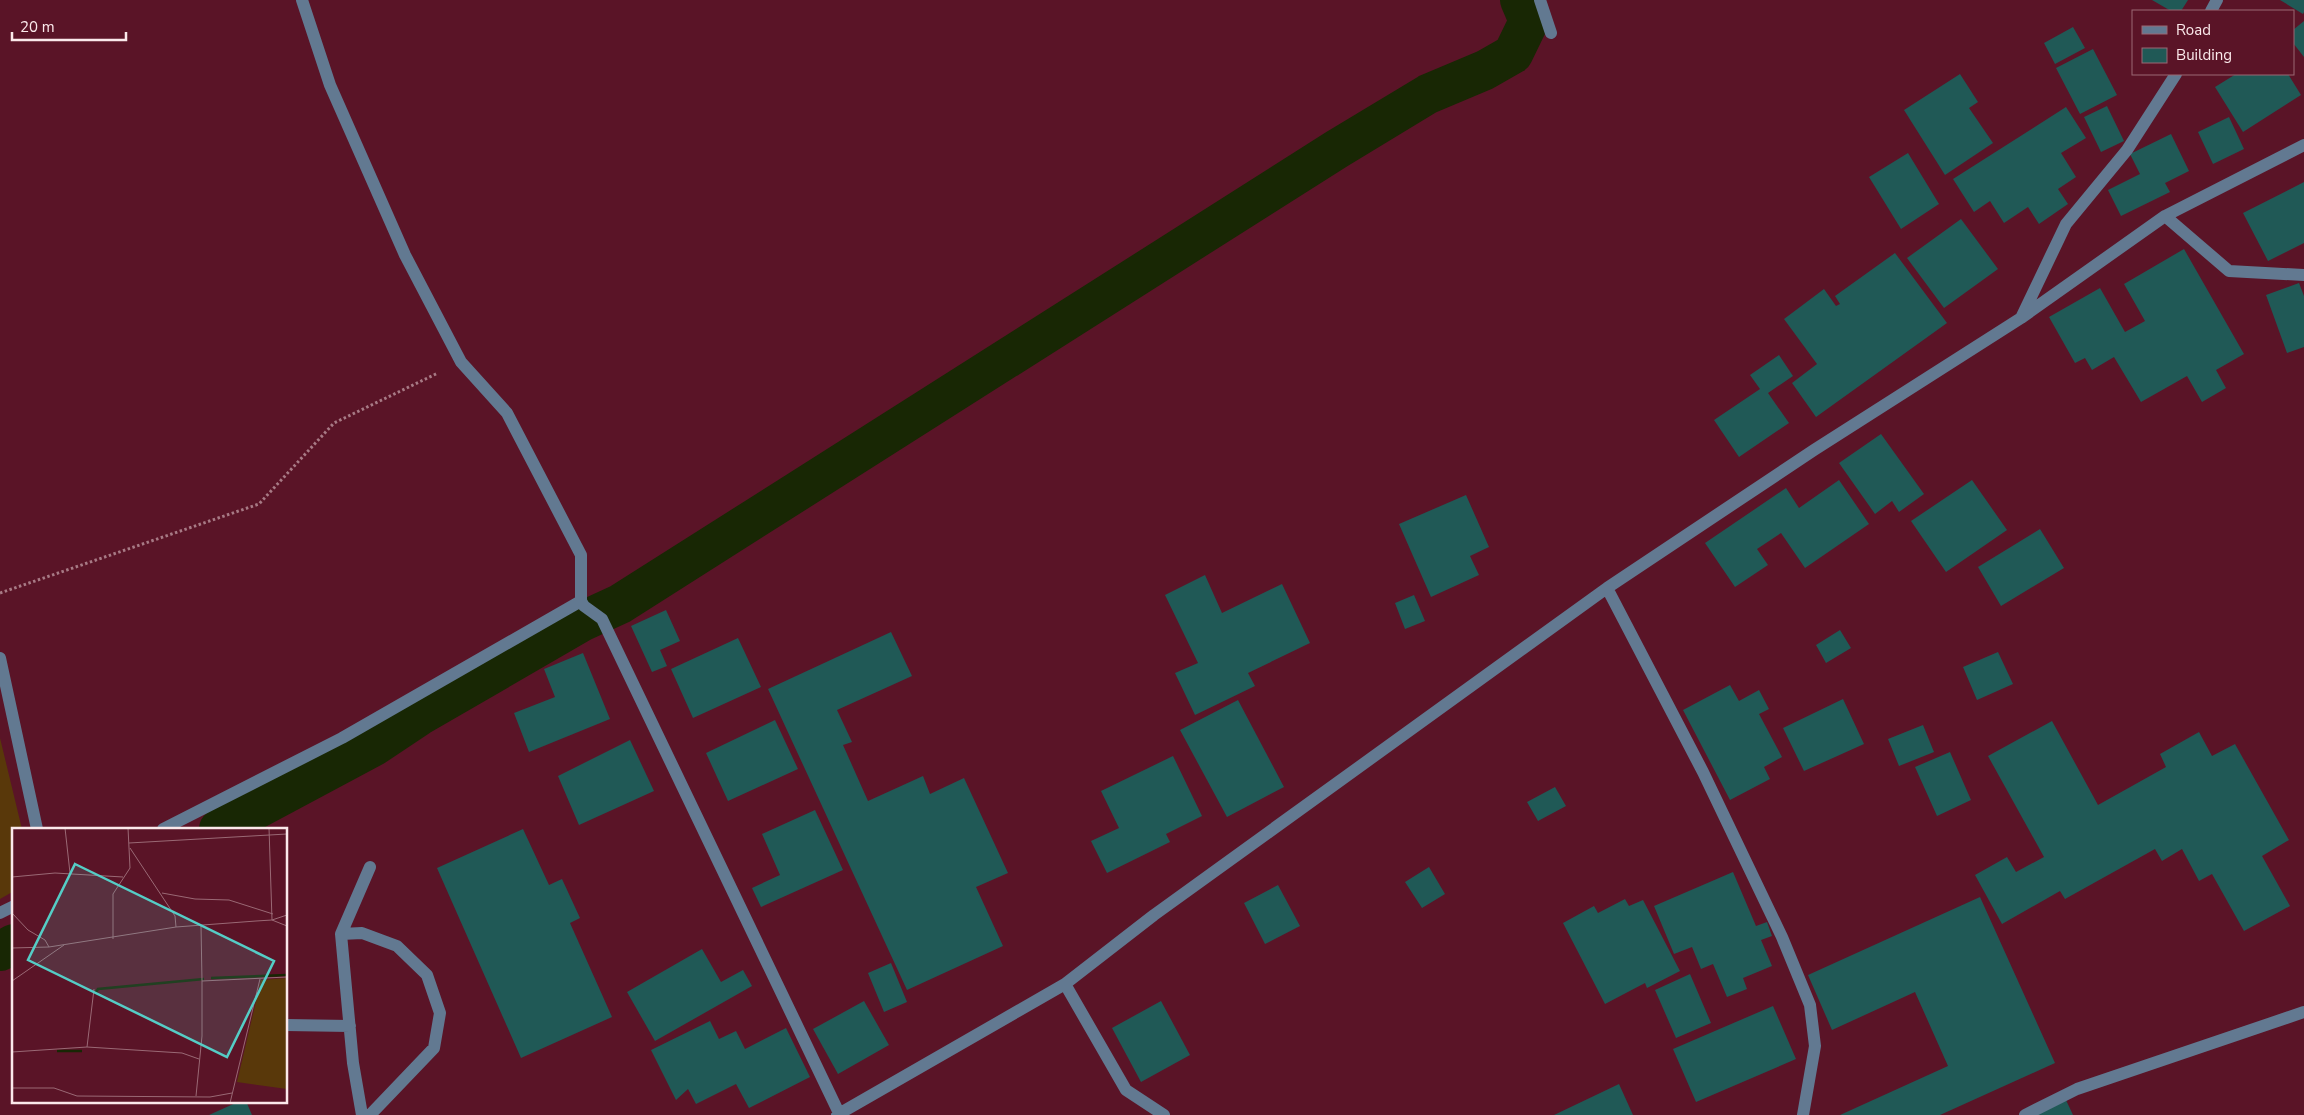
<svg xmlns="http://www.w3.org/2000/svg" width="2304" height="1115" font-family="'Nunito Sans',sans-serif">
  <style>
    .green { fill: #59380a }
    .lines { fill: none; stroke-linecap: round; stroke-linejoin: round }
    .canal { stroke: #182704; stroke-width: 40 }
    .building { fill: #205956 }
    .path { stroke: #a77a85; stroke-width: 3; stroke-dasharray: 2.5 2.5; stroke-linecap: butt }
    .minor { stroke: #627991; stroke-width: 12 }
    .inset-river { fill: none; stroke: #182704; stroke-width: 2.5 }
    .inset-road { fill: none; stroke: #9a6975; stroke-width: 1 }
    .view { fill: #55cdc6; fill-opacity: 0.15; stroke: #55cdc6; stroke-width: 2.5 }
    .inset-edge { fill: none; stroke: #fbe9eb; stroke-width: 2.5 }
  </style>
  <rect width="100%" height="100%" fill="#5a1427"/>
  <path class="green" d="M0,738L22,829H14V891L0,899Z"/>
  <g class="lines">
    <path class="canal" d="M219,829L374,746L419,716L583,621L620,604L1337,149L1428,94L1485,70L1513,54L1529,21L1520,0
      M0,951L14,944"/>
  </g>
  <path class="building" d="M2152,0H2188L2181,11H2171Z
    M2280,0H2304V12L2303,14Z
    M2304,21V57L2293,43V30Z
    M2073,27L2085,48L2055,64L2044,43Z
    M2093,49L2117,95L2080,114L2056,68Z
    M1960,74L1978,102L1969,108L1993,143L1945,175L1904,110Z
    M2236,74H2288L2301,95L2243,132L2215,87Z
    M2107,106L2124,141L2101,152L2084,117Z
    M2066,107L2086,138L2061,153L2076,177L2058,189L2068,204L2039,224L2028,207L2004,223L1990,201L1974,212L1953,179Z
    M2229,117L2244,149L2213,164L2198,132Z
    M2171,134L2189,171L2165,183L2170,192L2121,216L2108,190L2140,174L2130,154Z
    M1908,153L1939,204L1901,229L1869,177Z
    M2304,182V243L2268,261L2243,213Z
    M1961,219L1998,269L1944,308L1907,258Z
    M2184,249L2244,354L2216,370L2226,388L2202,402L2187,376L2141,402L2114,357L2092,370L2085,358L2075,363L2049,317L2100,288L2125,332L2145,321L2124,284Z
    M1895,253L1947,323L1816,417L1792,383L1817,364L1784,319L1824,289L1836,306L1840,304L1835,296Z
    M2299,283L2304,296V347L2287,353L2266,295Z
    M1779,355L1793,376L1768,393L1789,423L1739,457L1714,420L1760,389L1750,375Z
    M1881,434L1924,494L1899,512L1892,501L1875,514L1839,463Z
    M1839,480L1869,524L1805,568L1781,533L1757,549L1768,565L1735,587L1705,543L1786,488L1799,508Z
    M1972,480L2007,530L1946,572L1911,521Z
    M1466,495L1489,547L1470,556L1479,575L1431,597L1399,524Z
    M2040,529L2064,568L2001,606L1978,567Z
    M1205,575L1222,613L1282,584L1310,643L1248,673L1255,686L1195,715L1175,673L1198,663L1165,595Z
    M1414,595L1425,621L1405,629L1395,603Z
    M666,610L680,641L660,650L667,666L652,672L631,626Z
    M1840,630L1851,648L1826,663L1816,645Z
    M891,632L912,676L837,710L852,742L843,745L868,801L923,776L930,794L964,778L1008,873L976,887L1003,946L907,990L768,689Z
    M738,638L761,687L693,718L671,669Z
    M1998,652L2013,684L1977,700L1963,667Z
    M583,653L610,719L529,752L514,713L555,697L544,669Z
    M1730,685L1739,701L1759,690L1769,709L1759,714L1782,757L1764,767L1770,779L1730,800L1683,710Z
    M1843,699L1864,744L1804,771L1783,728Z
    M1238,700L1284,787L1227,817L1180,730Z
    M775,720L798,769L728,801L706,753Z
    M2052,721L2098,805L2166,767L2160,754L2199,732L2212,756L2235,744L2289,840L2262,856L2290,906L2244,931L2212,874L2199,881L2182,849L2162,861L2155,849L2065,899L2060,891L2002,924L1975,875L2007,857L2016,872L2044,857L1988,756Z
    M1923,725L1934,752L1899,766L1888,739Z
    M630,740L654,791L579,825L558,776Z
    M1950,752L1971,800L1937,816L1915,767Z
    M1173,756L1202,816L1166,834L1170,842L1107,873L1091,841L1119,828L1101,791Z
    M1555,787L1566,806L1538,821L1527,802Z
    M815,810L843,870L761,907L752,888L780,875L762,834Z
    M523,829L549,885L562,879L580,918L570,923L612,1017L521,1058L437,868Z
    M1429,867L1445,894L1422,908L1405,882Z
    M1733,872L1756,926L1767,922L1772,936L1761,940L1772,966L1743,978L1747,989L1727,997L1713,964L1701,969L1692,947L1674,954L1654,906Z
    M1278,885L1300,926L1265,944L1244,903Z
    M1980,897L2055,1063L1940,1115H1840L1948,1066L1915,992L1832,1030L1808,975Z
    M1625,899L1629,906L1643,900L1680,971L1647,988L1645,983L1605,1004L1563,923L1594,906L1598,913Z
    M702,949L721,982L743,970L752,986L655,1041L627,992Z
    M891,963L907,1002L884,1012L868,973Z
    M1690,974L1711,1023L1676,1038L1655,990Z
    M864,1001L889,1045L838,1074L813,1029Z
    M1161,1001L1190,1055L1141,1082L1112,1028Z
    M1773,1006L1796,1059L1696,1102L1673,1049Z
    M710,1021L719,1039L736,1031L745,1049L786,1028L810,1077L749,1108L736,1084L696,1104L688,1089L676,1100L651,1050Z
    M1619,1084L1633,1115H1554Z
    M2066,1100L2073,1115H2034Z
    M240,1101H246L252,1115H209Z"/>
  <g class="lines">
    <path class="path" d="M0,593L259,504L334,423L438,373"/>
    <path class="minor" d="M302,0L330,85L405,255L461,362L507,413L581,555V601
      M1540,0L1551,33
      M2211,11L2217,0
      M2165,216L2229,271L2304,275
      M2021,318L2066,224L2127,150L2176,74
      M1607,588L1703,772L1782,937L1810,1005L1815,1046L1803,1115
      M0,658L37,829
      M163,829L342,738L581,601L584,606L602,619L839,1113
      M0,913L14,906
      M341,934L362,933L397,946L427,975L440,1013L434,1048L370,1115
      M1065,984L1126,1090L1164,1115
      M286,1025L350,1026
      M362,1115L353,1063L341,934L370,867
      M837,1115L1065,984L1154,915L1607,588L1814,450L2021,318L2165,216L2304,145
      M2025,1115L2077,1089L2304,1012"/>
  </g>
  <g transform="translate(12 828)">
    <rect width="275" height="275" fill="#5a1427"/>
    <path d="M275,150V261L225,254L249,152Z" fill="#59380a"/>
    <path class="inset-river" d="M199,150L275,147M83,166L86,161L192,151M45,223H70"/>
    <path class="inset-road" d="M53,0L58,45M257,0L260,92L275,87M117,15L275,6M118,20L163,88L164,99M0,49L43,45L111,49M150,65L183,71L217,72L261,86M0,85L16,102L33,112L37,119M189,98L190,153L275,149M101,111V66L118,40L116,0M0,120L37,119L164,99L244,93L260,92L275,98M0,153L52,117M75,219L170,225L187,231M0,224L75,219L82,161M0,260H42L65,268L198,269L220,265M184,268L190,208V153M218,275L248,151"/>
    <path class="view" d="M63,36L262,133L215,229L16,132Z"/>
    <rect width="275" height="275" class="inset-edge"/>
  </g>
  <rect x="2132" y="10" width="162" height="65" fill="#5a1427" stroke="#9a6975"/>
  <rect x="2142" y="26" width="25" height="8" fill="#627991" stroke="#9a6975"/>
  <text x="2176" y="35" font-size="15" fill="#fbe9eb">Road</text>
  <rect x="2142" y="48" width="25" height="15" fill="#205956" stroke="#9a6975"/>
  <text x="2176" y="60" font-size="15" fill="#fbe9eb">Building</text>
  <path d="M12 32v8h114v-8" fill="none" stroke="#fbe9eb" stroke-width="2.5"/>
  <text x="20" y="32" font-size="15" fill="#fbe9eb" stroke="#5a1427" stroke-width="4" paint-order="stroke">20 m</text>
</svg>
